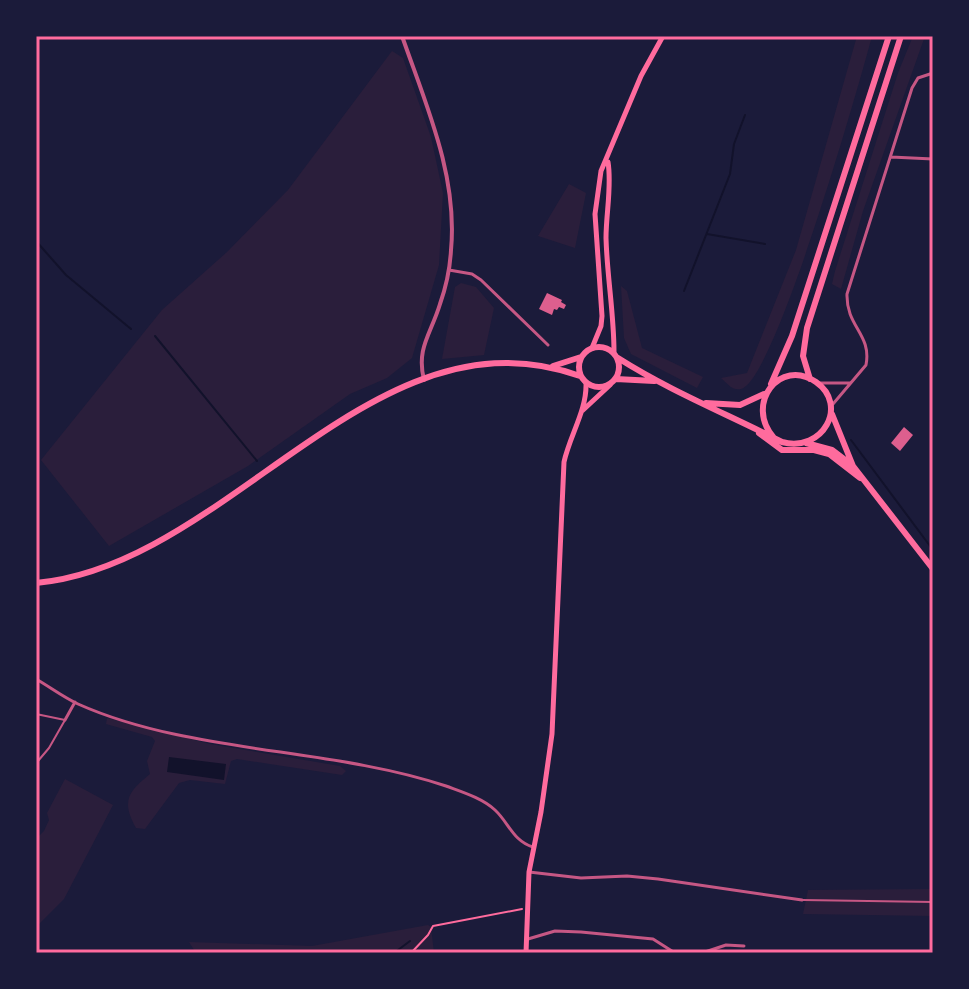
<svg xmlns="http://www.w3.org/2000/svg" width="969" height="989" font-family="Inter,sans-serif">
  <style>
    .green { fill: #2a1e3b }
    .water { fill: #12122b }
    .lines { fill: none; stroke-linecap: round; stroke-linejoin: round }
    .stream { stroke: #12122b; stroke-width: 2 }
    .building { fill: #dd5f8e }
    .path { stroke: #ff6b9d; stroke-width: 2 }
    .service { stroke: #c65784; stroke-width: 2 }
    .minor { stroke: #c65784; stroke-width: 3 }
    .tertiary { stroke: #c65784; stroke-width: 4 }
    .secondary { stroke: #ff6b9d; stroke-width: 5 }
    .primary { stroke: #ff6b9d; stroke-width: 5 }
    .trunk { stroke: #ff6b9d; stroke-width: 6 }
    .neatline { fill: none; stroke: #ff6b9d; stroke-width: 3 }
  </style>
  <rect width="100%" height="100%" fill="#1b1b3a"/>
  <path class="green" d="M857,36H872C860,82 775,381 741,389C732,391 727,383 721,378L747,373L796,250Z
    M913,36H925L863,211L841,289L832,284L835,271L898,73Z
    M392,51L403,58L431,137L443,193L439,265L412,358L387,378L350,394L248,466L109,546L41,460L162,310L227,252L288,190Z
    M569,184L586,193L575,248L538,236Z
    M461,283L476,287L494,308L484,355L442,359L455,287Z
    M621,286L627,291L642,348L703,377L697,388L631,354L624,338Z
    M107,718L210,744L340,766L346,771L342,775L237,759L231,761L225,784L190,780L179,783L145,829L136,828C121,801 128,792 150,774L147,761L155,741L152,737L106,724Z
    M65,779L113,805L64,899L36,927V839L44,831L49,820L47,813Z
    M933,889V916L803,914L808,890Z
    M428,925L431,927L434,953H196L189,942L312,946Z"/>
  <path class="water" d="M169,757L226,764L224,780L167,772Z"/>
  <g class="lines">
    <path class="stream" d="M707,234L765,244
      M36,241L66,275L131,329
      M684,291L730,174L734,144L745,115
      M155,336L257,461
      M851,440L933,550
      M394,953L410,941"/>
  </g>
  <path class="building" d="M547,293L562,300L561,302L566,305L564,309L559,307L557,310L554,309L552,315L539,309Z
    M904,427L913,435L900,451L891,443Z"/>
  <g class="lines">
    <path class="path" d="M411,953L428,935L433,926L522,909"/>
    <path class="service" d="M36,714L65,720L49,748L38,761
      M803,900L933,902"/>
    <path class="minor" d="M891,157L933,159
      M449,270L472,274L481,280L548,345
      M818,383H850
      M833,404L866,365C872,334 846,327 847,294L912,88L918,78L933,73
      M36,679C50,687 63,697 78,704C190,754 329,747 446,786C462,792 482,798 495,810C509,823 513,841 533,847
      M65,720L75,702
      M529,872L581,878L627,876L658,879L802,900
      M528,939L555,931L581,932L653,939L675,953
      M702,953L726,945L744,946"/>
    <path class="tertiary" d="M402,36C426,105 458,176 451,250C450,269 446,287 440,304C431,334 416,348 424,380"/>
    <path class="secondary" d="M608,162C612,186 606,213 606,238C607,276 614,314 614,352
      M592,348L601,326L602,316L595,214L601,171L641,76L663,36"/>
    <path class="primary" d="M582,411L610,385
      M526,953L529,872L541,812L552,734L564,462C570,435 587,410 586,383"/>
    <path class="trunk" d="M579 367a20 20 0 1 1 40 0a20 20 0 1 1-40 0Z
      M618,358C670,391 727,414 782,442C823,453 849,405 816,382C780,357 744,404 774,438
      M553,366L581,357
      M616,379L654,381
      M810,379L803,356L807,328L901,36
      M771,384L792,336L889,36
      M706,403L740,405L764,394
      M832,414L853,466
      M759,433L782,450H814L829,454L860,478
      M806,443L832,450L853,466L933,569
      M36,583C229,566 374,302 580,376"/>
  </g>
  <rect width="969" height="989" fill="none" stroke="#1b1b3a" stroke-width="76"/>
  <rect x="38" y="38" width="893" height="913" class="neatline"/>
</svg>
